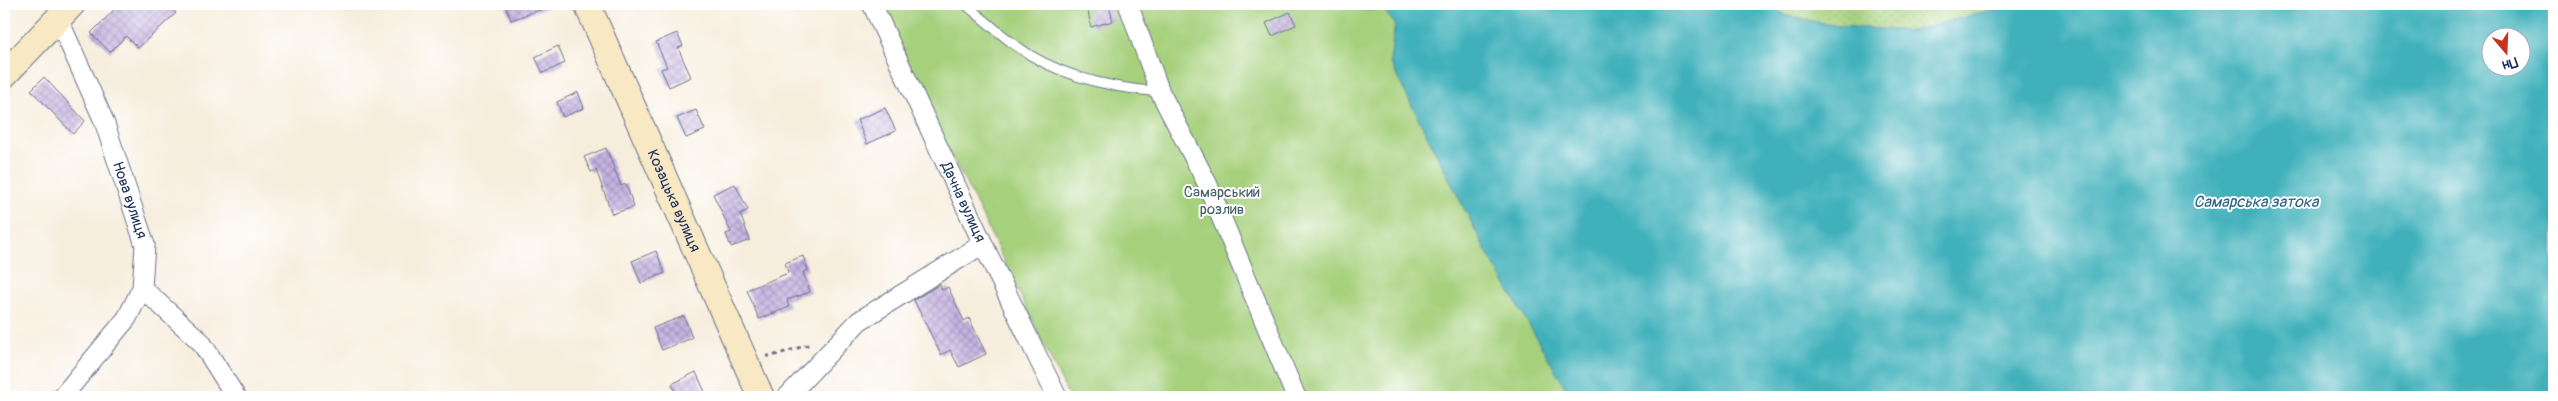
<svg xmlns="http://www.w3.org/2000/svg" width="2558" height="401" font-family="Pangolin,sans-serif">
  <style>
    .grass { fill: url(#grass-dots); stroke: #60806c }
    .green { fill: #a6d07b; stroke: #60806c }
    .water { fill: #41b1bb; stroke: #2e708c; fill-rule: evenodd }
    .building { fill: url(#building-cross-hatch) }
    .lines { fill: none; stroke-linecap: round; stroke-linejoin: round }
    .lane-casing { stroke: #68728a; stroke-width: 11 }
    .street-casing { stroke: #68728a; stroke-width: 21 }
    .secondary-casing { stroke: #68728a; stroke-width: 28 }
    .path { stroke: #68728a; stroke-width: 3; stroke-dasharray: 4 4; stroke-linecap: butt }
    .lane { stroke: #fff; stroke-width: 9 }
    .street { stroke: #fff; stroke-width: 19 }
    .secondary { stroke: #f8e8c3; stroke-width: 26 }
    .labels { text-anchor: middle; stroke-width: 4; stroke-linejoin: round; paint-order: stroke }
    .park-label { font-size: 15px; fill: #455f67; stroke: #fff }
    .street-label { font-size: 15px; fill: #1b2f5e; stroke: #fff }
    .water-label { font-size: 16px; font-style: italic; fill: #2a6383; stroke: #fff }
  </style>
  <defs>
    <pattern id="grass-dots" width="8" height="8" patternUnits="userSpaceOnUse" patternTransform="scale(1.25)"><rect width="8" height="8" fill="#a6d07b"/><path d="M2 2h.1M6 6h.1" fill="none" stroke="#8eb36d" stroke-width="1.8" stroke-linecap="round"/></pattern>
    <pattern id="building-cross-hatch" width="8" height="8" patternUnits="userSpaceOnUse" patternTransform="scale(1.25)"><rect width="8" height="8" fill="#c5b3e1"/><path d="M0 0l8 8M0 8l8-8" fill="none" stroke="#9f92ba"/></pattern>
  </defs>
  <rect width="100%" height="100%" fill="#fff"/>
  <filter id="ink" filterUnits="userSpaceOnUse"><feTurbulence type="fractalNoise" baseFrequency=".02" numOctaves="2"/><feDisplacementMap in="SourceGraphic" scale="10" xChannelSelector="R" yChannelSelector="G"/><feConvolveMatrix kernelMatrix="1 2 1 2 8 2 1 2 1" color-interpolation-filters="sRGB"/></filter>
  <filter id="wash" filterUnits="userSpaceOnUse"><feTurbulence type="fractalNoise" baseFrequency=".0096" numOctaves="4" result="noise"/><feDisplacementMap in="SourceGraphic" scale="20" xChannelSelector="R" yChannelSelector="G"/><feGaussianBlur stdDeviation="1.12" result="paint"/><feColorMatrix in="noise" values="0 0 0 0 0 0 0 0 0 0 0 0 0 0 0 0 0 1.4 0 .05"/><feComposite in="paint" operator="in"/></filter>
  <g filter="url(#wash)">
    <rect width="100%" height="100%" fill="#f7eddd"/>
    <path class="grass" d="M1770,4H2001L1999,8L1912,31L1837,26L1784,15Z"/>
    <path class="green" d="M872,4H1359L1364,10L1383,9L1395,24L1390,63L1486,251L1571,397H1069L975,201Z"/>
    <path class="water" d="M1359,4H1770L1784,15L1837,26L1912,31L1999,8L2001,4H2554V397H1571L1486,251L1390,62L1395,24L1383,9L1363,10ZM2490,38H2520V68H2490Z"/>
    <g id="blocks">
      <path class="building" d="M120,4H165L176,13L138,48L126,36L110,52L91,33Z
        M505,4H550L551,6L511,20Z
        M1109,6L1113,21L1091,27L1088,11Z
        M1290,12L1296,25L1272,36L1266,23Z
        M677,33L683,46L678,48L691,77L669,87L661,69L667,67L656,42Z
        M558,46L565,63L543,73L535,57Z
        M44,77L85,121L73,134L31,90Z
        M578,92L584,108L563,117L557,102Z
        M885,108L896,131L867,144L857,120Z
        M696,110L705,130L686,138L677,118Z
        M606,148L621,186L626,184L634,207L612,214L596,170L591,172L584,157Z
        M735,184L748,210L740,214L750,240L731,247L726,234L731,232L713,194Z
        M656,251L665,273L641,283L632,261Z
        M803,256L808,270L803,272L810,292L787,300L789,307L759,319L747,290L788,273L785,263Z
        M940,284L942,290L948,287L964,321L969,318L986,354L959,367L950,350L941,355L914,300Z
        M684,316L692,338L662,350L653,328Z
        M696,372L705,392L693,397H678L672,384Z"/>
    </g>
  </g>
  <g filter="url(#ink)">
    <use href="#blocks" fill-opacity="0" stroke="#68728a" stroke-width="1"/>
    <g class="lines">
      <g class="lane-casing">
        <path id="lane" d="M965,4C981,17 998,32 1015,45C1057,76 1110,88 1160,92"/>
      </g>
      <g class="street-casing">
        <g id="street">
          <path id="s1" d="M872,4L983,244L1057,397"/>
          <path d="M1128,4L1160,92L1207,183L1296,397"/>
          <path id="s2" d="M58,18L104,121L145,245L142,288L127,318L62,397"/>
          <path d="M142,288L201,342L236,397"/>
          <path d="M787,397L859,321L983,244"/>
        </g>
      </g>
      <g class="secondary-casing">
        <g id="secondary">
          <path id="s3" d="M587,4L761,397"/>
          <path d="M4,75L72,4"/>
        </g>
      </g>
      <path class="path" d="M766,356H772L811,344"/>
      <use href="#lane" class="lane"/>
      <use href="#street" class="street"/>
      <use href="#secondary" class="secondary"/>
    </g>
  </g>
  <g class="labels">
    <g class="park-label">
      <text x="1222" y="197">Самарський<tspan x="1222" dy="17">розлив</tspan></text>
    </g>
    <g class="street-label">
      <text dy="5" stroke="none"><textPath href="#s2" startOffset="196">Нова вулиця</textPath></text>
      <text dy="5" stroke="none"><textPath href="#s3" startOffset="215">Козацька вулиця</textPath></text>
      <text dy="5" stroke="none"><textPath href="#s1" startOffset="218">Дачна вулиця</textPath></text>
    </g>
    <g class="water-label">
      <text x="2256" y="207">Самарська затока</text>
    </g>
  </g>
  <rect width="2558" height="401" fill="none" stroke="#fff" stroke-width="20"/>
  <g transform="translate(2506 52) rotate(161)"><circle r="24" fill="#ffffff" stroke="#a4acbf"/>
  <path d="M0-4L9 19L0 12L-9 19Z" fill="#c8321e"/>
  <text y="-8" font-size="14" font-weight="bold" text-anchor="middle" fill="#1b2f5e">Пн</text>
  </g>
</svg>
